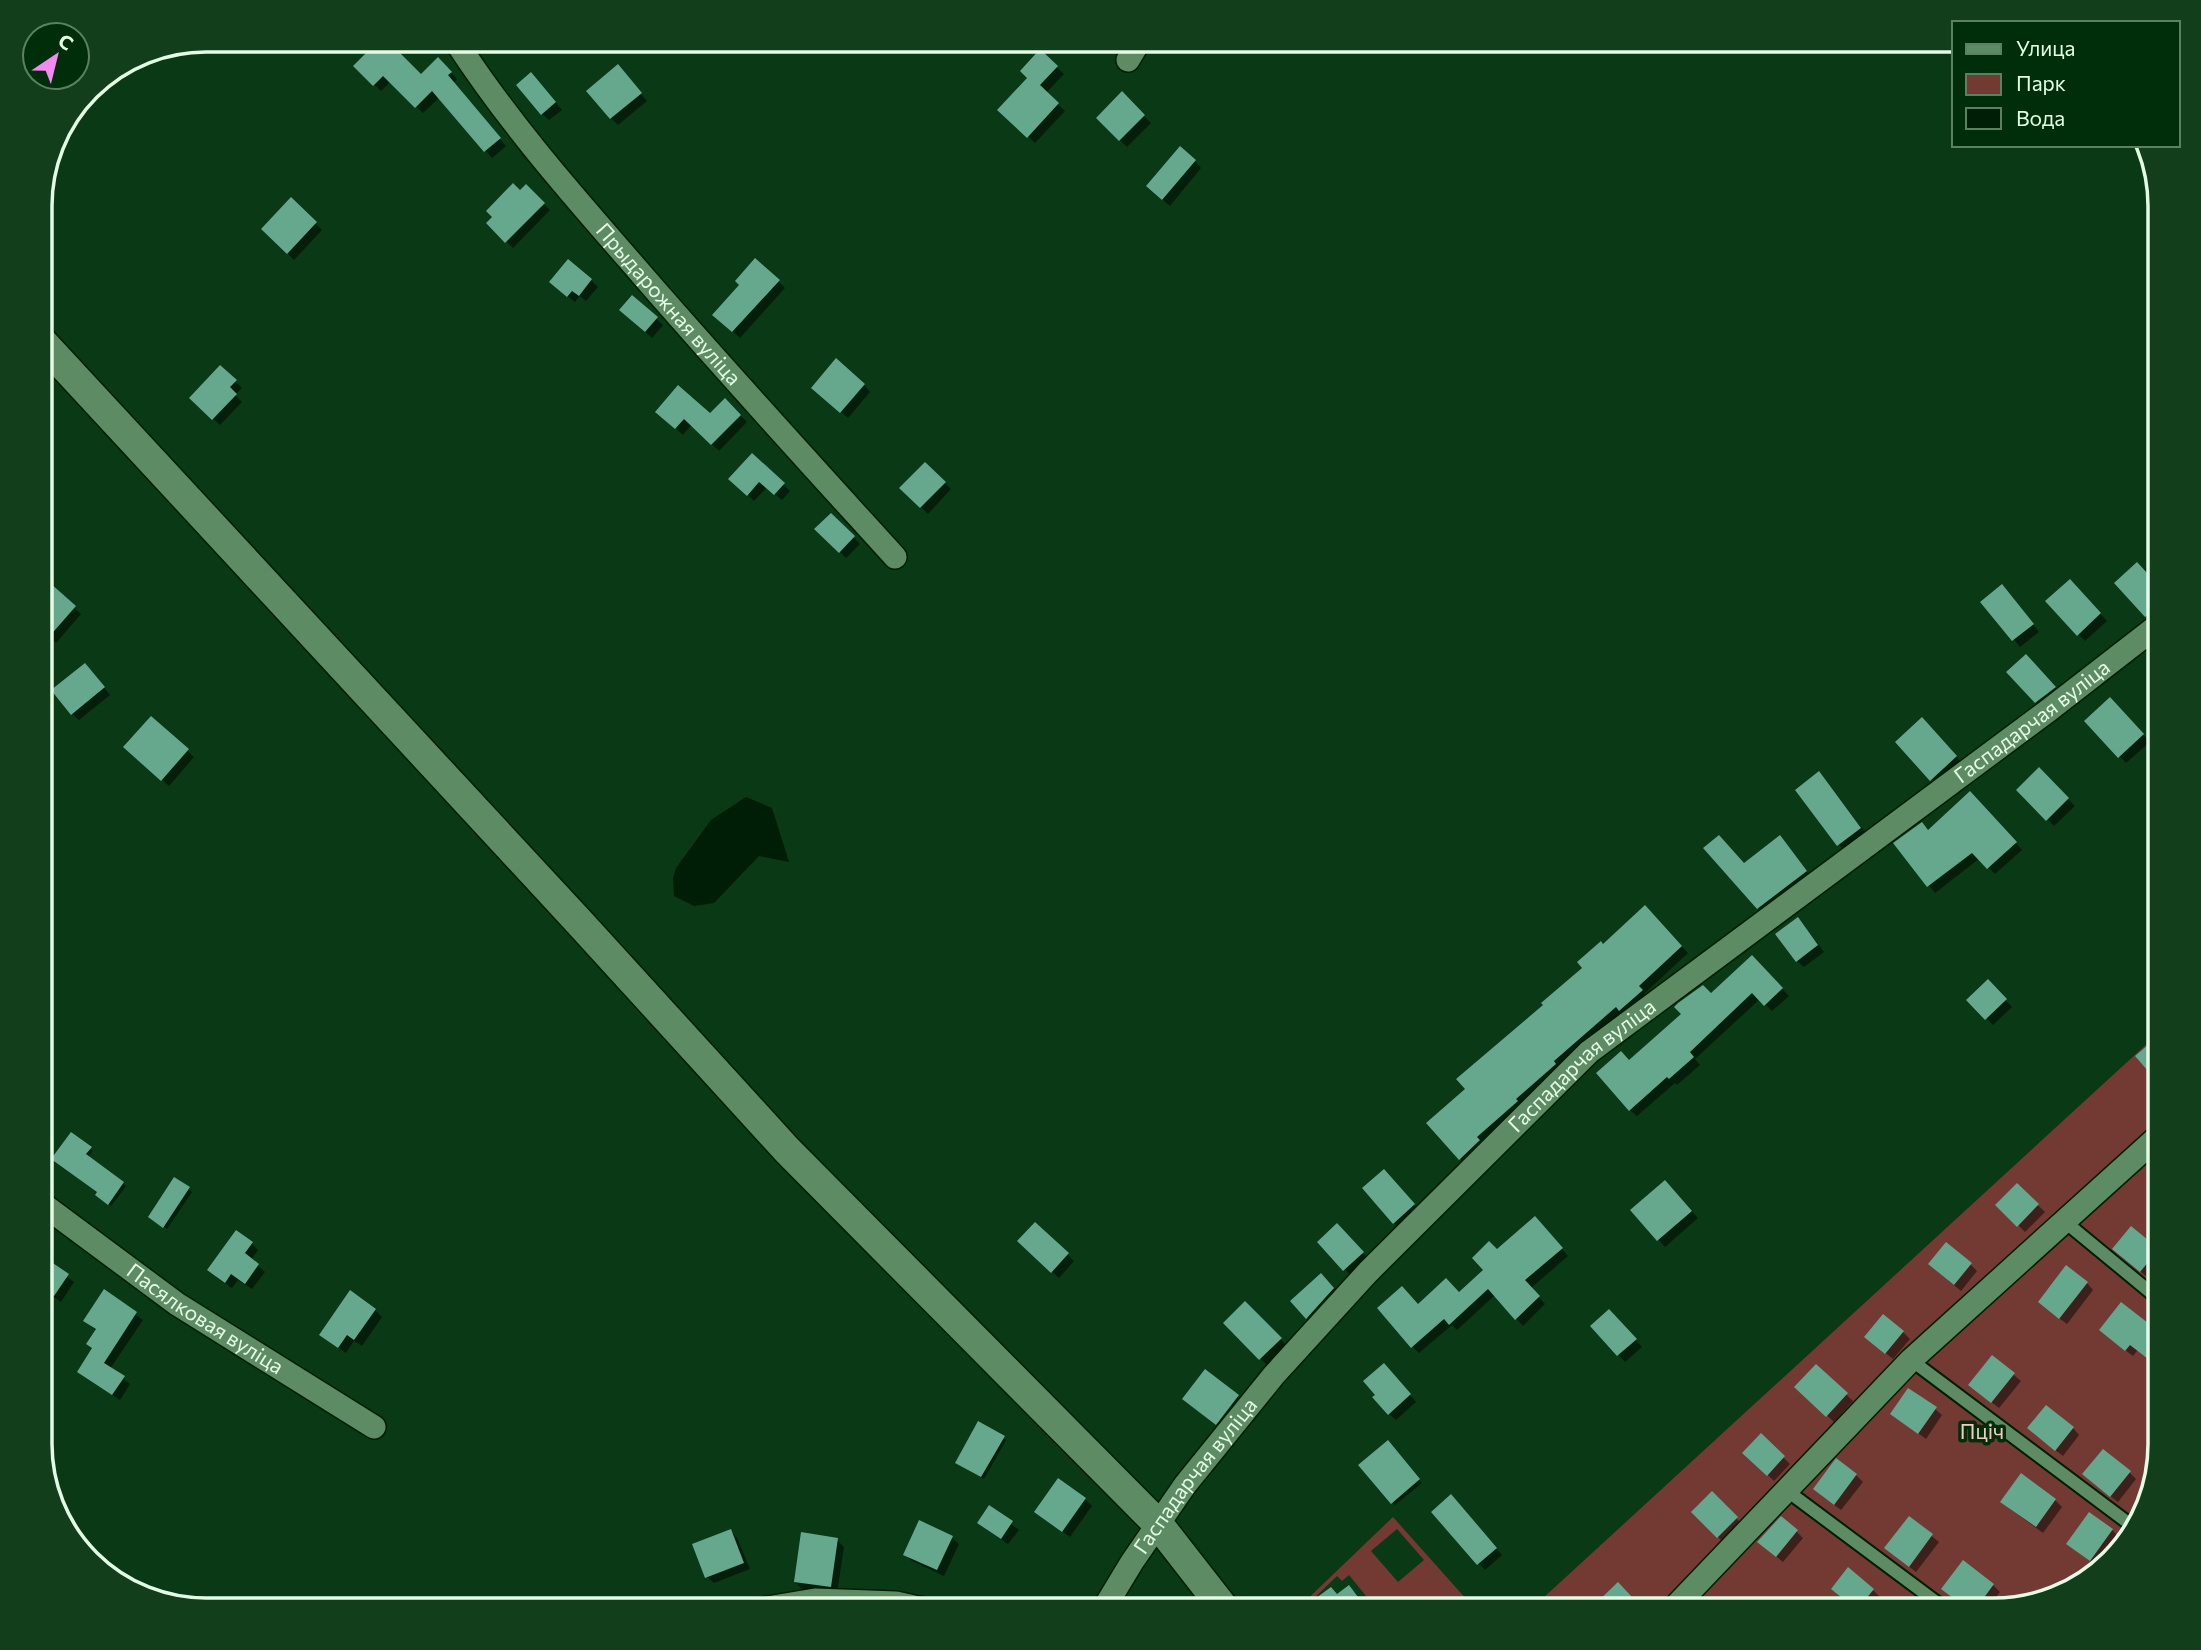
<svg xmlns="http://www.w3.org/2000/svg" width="2201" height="1650" font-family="Commissioner,sans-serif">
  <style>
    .green { fill: #733a34; fill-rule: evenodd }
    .water { fill: #001d05 }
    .shadow { fill: #0007 }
    .building { fill: #65a88e }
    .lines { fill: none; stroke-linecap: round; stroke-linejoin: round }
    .service-casing { stroke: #001e04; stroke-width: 16 }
    .minor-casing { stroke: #001e04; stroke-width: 26 }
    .tertiary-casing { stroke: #001e04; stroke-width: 33 }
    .service { stroke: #5d8b63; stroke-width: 12 }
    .minor { stroke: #5d8b63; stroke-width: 23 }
    .tertiary { stroke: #5d8b63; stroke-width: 30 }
    .labels { text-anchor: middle; stroke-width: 7; stroke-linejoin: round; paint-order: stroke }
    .street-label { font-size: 21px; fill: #e3fce5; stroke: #002e0a }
    .park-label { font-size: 21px; fill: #f5c8c2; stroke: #002e0a }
    .rim { fill: none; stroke: #e3fce5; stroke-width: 3.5 }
  </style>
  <rect width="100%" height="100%" fill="#093915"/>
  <path class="green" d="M2161,1031V1443L2152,1497L2126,1545L2067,1593L1994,1610H1530Z
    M1393,1517L1476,1610H1371L1374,1606L1349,1575L1342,1581L1337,1576L1302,1610H1296ZM1397,1529L1424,1560L1398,1582L1371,1551Z"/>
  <path class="water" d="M746,797L772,808L789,862L759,856L714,903L694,906L674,896L673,878L676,868L711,820Z"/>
  <path class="shadow" d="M1040,52L1064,74L1046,93L1065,111L1035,143L1000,110L1029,78Z
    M438,59L457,79L454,83L506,146L492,158L440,97L423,113L391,81L381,91L355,66L421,76Z
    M624,74L647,101L618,125L611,118Z
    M538,81L562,110L549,120L542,114Z
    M1122,94L1151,123L1127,147L1098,118Z
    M1195,161L1201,168L1170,206L1155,193Z
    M526,187L550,210L513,248L488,223Z
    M291,200L322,230L294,260L263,229Z
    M591,280L598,287L586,301L580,296L575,302L558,289Z
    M778,281L785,288L740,338L721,321Z
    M632,297L663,325L652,338L628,317Z
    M220,367L242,388L235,395L242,402L220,425L191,398Z
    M864,385L870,392L848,418L820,394Z
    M725,400L747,422L719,451L692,424L683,435L664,418L710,416Z
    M925,464L951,489L928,514L901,488Z
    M731,479L783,484L790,491L782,500L767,487L754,501Z
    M831,515L860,544L846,558L817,529Z
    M2161,555V616L2153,623L2117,583L2143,571Z
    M46,581L81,614L56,643L41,630V587Z
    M2070,581L2107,621L2085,641L2048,602Z
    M2009,593L2039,632L2020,647L1983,602Z
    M2026,656L2062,694L2043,709L2008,672Z
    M92,672L110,695L79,720L72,714Z
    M2110,699L2150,742L2126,763L2087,721Z
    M151,718L194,757L169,786L132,754Z
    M1928,726L1963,764L1938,786L1897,742Z
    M2039,770L2075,806L2054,826L2019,790Z
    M1825,780L1867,835L1845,852L1797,790Z
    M1977,800L2022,850L1995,874L1980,858L1935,893L1896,844L1929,832Z
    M1786,844L1812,878L1765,915L1706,849L1744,865Z
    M1645,908L1688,953L1645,993L1649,998L1467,1166L1429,1123L1468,1089L1545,1005Z
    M1804,926L1824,952L1804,967L1797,961Z
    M1752,957L1789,996L1772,1011L1760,999L1695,1059L1700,1065L1677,1085L1675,1083L1637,1116L1630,1110L1629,1061L1711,995Z
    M1988,982L2012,1007L1993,1025L1969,1000Z
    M90,1148L93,1151L88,1157L126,1186L111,1206L100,1198L99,1193L57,1162Z
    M1390,1178L1420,1212L1401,1229L1394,1223Z
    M175,1179L192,1192L167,1229L153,1220Z
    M2017,1185L2045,1212L2025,1232L1998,1205Z
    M1672,1189L1698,1218L1665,1247L1633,1211Z
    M1035,1224L1074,1261L1059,1278L1019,1241Z
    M1542,1225L1568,1256L1531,1288L1545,1304L1523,1326L1495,1295L1457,1330L1452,1325L1419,1353L1412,1346L1418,1306L1459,1294L1485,1270L1497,1251Z
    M1344,1232L1369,1260L1351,1276L1320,1242Z
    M252,1244L258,1250L251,1260L265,1272L252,1289L238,1280L232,1288L216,1277Z
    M2157,1250L2161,1254V1261L2147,1277L2121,1256Z
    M41,1257L74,1282L61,1302L41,1288Z
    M1970,1264L1977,1271L1961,1291L1937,1271Z
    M1321,1275L1340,1296L1314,1323L1293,1301Z
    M2087,1283L2093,1290L2067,1324L2047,1309Z
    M104,1292L143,1320L110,1369L130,1384L120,1400L86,1378L79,1372L94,1350L97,1331L85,1321Z
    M1245,1303L1287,1346L1267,1365L1225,1323Z
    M375,1310L382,1317L362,1346L354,1341L346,1353L321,1335Z
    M1616,1318L1642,1347L1625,1362L1593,1326Z
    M1903,1332L1910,1339L1893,1359L1873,1343Z
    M2151,1333L2133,1356L2108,1337Z
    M1993,1358L2021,1381L1999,1408L1977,1391Z
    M1816,1366L1853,1401L1834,1422L1796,1387Z
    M1205,1372L1245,1403L1223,1430L1191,1405Z
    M1390,1372L1416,1402L1396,1420L1389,1414Z
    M1935,1409L1942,1415L1926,1439L1892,1414Z
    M2073,1428L2079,1435L2063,1456L2036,1435Z
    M1761,1436L1790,1464L1774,1481L1745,1453Z
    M1003,1438L1006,1440L984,1479L960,1465Z
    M1391,1445L1422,1483L1395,1505L1361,1465Z
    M2129,1472L2136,1479L2118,1502L2091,1481Z
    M1856,1475L1863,1482L1841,1510L1822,1496Z
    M1712,1494L1743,1525L1725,1544L1693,1512Z
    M1085,1499L1092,1506L1070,1537L1037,1512Z
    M2055,1500L2062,1507L2043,1533L2009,1508Z
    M1457,1503L1502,1555L1485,1570L1433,1512Z
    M990,1508L1019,1530L1008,1544L986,1529Z
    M1909,1518L1939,1542L1916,1572L1894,1555Z
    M2112,1530L2119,1537L2097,1566L2068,1544Z
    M731,1531L737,1538L750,1569L714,1583L707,1577Z
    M1796,1531L1803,1538L1783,1562L1766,1548Z
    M952,1538L959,1544L944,1576L912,1561L905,1554Z
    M837,1540L844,1547L837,1593L802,1589L795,1582Z
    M1993,1585L2000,1592L1986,1610H1969Z
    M1873,1590L1880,1597L1869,1610H1858L1840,1595Z
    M1355,1593L1366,1607L1362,1610H1323L1338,1596Z"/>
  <path class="building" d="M379,40H387L421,74L438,57L452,72L448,75L501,138L484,152L432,91L415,108L383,76L373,86L353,66Z
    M1040,49L1058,66L1040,85L1059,103L1027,138L997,110L1027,78L1020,71Z
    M618,64L642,93L610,119L586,91Z
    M531,72L556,102L541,115L516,85Z
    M1122,91L1145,115L1119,141L1096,118Z
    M1180,146L1196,160L1162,200L1146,186Z
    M513,183L520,190L526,184L545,203L505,243L486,223L492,217L486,211Z
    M291,197L317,222L287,254L261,229Z
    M755,258L780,280L732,332L712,315L739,285L735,281Z
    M568,259L592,279L579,296L572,291L567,297L549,282Z
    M632,295L658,317L645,332L619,310Z
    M836,358L865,384L840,413L811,388Z
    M220,365L237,380L230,387L237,394L212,420L189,398Z
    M678,385L710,413L725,398L741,415L711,445L684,419L675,429L655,412Z
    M752,453L785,483L774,495L759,482L747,496L728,479Z
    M925,462L946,482L920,508L899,488Z
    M831,513L855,536L839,553L814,529Z
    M2137,562L2161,588V604L2145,617L2114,583Z
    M41,575L76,606L41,646Z
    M2070,579L2101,613L2077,636L2045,601Z
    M2002,584L2034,624L2012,641L1980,602Z
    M2026,654L2056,687L2035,703L2006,672Z
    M85,663L105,687L71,715L51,690Z
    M2110,697L2144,734L2118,758L2084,721Z
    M151,716L189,749L161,781L123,747Z
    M1922,717L1957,756L1930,781L1895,742Z
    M2039,767L2069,798L2046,821L2016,790Z
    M1819,771L1861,828L1837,846L1795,790Z
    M1970,791L2017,842L1987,869L1972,853L1927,887L1893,843L1922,822L1928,830Z
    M1719,835L1744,863L1780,835L1807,871L1757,909L1703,848Z
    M1645,905L1682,946L1639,986L1643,990L1619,1011L1616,1007L1554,1061L1556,1064L1516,1099L1518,1101L1477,1137L1480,1140L1459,1160L1426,1123L1465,1089L1456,1079L1543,1005L1541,1003L1582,968L1577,962L1601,941L1603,944Z
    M1798,917L1818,945L1796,962L1775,934Z
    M1752,955L1783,988L1764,1006L1752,993L1690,1052L1694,1057L1669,1079L1667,1077L1629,1111L1596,1073L1621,1051L1629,1060L1681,1014L1674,1007L1678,1003L1703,985L1711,993Z
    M1988,979L2007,999L1985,1020L1966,1000Z
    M2161,1034V1086L2135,1056Z
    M71,1132L92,1147L86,1154L124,1182L108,1205L95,1195L97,1192L51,1159Z
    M1384,1169L1415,1204L1393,1224L1362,1188Z
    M174,1177L190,1187L163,1228L148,1217Z
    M1665,1180L1692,1211L1657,1241L1630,1210Z
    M2017,1183L2039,1204L2017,1227L1995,1205Z
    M1535,1216L1563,1248L1525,1280L1540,1296L1515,1320L1488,1289L1449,1325L1444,1319L1411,1348L1377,1308L1402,1286L1418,1304L1446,1278L1459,1292L1483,1270L1472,1258L1489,1241L1497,1249Z
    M1035,1222L1069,1253L1051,1273L1017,1241Z
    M1337,1223L1364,1252L1343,1271L1317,1242Z
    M2131,1226L2159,1249L2140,1272L2112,1249Z
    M236,1230L253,1242L245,1253L259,1264L245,1284L231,1274L225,1283L207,1270Z
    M1946,1242L1972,1263L1954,1285L1928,1264Z
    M41,1255L69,1274L54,1296L41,1287Z
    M2066,1265L2088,1282L2059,1319L2038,1302Z
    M1321,1273L1334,1288L1306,1319L1290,1301Z
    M104,1289L137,1312L104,1363L125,1376L112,1395L77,1372L92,1348L86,1344L96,1329L83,1321Z
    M350,1290L376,1309L354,1340L347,1335L338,1348L319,1335Z
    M1245,1301L1282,1338L1259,1360L1223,1323Z
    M2121,1302L2161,1333V1369L2130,1345L2125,1351L2099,1330Z
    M1609,1309L1637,1339L1617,1356L1590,1326Z
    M1883,1314L1904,1331L1885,1354L1864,1337Z
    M1992,1355L2015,1373L1991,1403L1968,1385Z
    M1384,1363L1411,1394L1388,1415L1372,1397L1375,1395L1363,1381Z
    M1816,1364L1848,1393L1826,1417L1794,1387Z
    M1205,1369L1239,1395L1216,1425L1182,1399Z
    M1908,1388L1937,1407L1918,1434L1890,1414Z
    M2046,1405L2074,1427L2055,1451L2027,1428Z
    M978,1421L1005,1436L981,1477L955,1463Z
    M1761,1433L1785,1456L1767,1476L1742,1453Z
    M1388,1440L1420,1479L1391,1504L1358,1465Z
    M2103,1449L2131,1471L2110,1497L2082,1474Z
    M1836,1458L1857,1474L1834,1505L1813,1489Z
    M2021,1473L2056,1499L2036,1527L2000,1502Z
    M1058,1478L1086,1498L1062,1532L1034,1512Z
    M1712,1491L1738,1517L1717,1538L1691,1512Z
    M1451,1494L1497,1548L1477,1565L1431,1512Z
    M989,1505L1013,1521L1001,1539L977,1523Z
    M2089,1512L2113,1529L2090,1561L2066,1544Z
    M1781,1516L1798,1530L1776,1557L1757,1542Z
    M1909,1516L1933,1534L1909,1567L1884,1548Z
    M919,1520L953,1536L937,1570L903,1555Z
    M731,1529L744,1563L705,1578L692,1544Z
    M801,1532L838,1538L831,1587L794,1582Z
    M1963,1560L1994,1584L1975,1610H1969L1941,1589Z
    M1848,1567L1874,1589L1857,1610L1831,1589Z
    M1618,1582L1644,1610H1589Z
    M1349,1585L1361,1601L1349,1610H1317L1322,1606L1316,1598L1331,1587L1337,1594Z"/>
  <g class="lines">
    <g class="service-casing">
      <path id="service" d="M2064,1221L2161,1301
        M1911,1360L2135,1528
        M1786,1490L1947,1610"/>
    </g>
    <g class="minor-casing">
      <g id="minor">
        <path id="s1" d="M455,40C506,119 568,190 630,261C716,361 806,459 895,557"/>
        <path d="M1128,60L1140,40"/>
        <path id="s2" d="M41,1203L177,1304L374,1427"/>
        <path d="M756,1610L815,1600L896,1603L927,1610"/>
        <path id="s3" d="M1103,1610L1132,1562L1185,1485L1274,1375L1368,1272L1589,1052L2049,710L2161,623"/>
        <path d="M1672,1610L1911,1360L2161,1134"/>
      </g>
    </g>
    <g class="tertiary-casing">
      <path id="tertiary" d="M41,341L580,923L787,1150L1158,1524L1225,1610"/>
    </g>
    <use href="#service" class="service"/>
    <use href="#minor" class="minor"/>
    <use href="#tertiary" class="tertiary"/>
  </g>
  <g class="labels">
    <g class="street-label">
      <text dy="7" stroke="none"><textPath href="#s1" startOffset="340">Прыдарожная вуліца</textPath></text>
      <text dy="7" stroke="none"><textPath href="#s3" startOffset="1295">Гаспадарчая вуліца</textPath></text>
      <text dy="7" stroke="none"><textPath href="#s3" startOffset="728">Гаспадарчая вуліца</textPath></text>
      <text dy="7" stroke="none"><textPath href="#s2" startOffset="201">Пасялковая вуліца</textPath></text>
      <text dy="7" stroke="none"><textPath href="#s3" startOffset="163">Гаспадарчая вуліца</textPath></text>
    </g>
    <g class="park-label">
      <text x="1982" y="1439">Пціч</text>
    </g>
  </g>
  <path d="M0 0H2201V1650H0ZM206 52H1994A154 154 0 0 1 2148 206V1444A154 154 0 0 1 1994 1598H206A154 154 0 0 1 52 1444V206A154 154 0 0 1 206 52Z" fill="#123e1c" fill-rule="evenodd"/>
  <path class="rim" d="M206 52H1994A154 154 0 0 1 2148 206V1444A154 154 0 0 1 1994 1598H206A154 154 0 0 1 52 1444V206A154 154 0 0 1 206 52Z"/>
  <rect x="1952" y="21" width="228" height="126" fill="#002e0a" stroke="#5b8062" stroke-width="2"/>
  <rect x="1966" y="44" width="35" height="10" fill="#5d8b63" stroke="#5b8062" stroke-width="2"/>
  <text x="2016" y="56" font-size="21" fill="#e3fce5">Улица</text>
  <rect x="1966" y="74" width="35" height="21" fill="#733a34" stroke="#5b8062" stroke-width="2"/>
  <text x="2016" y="91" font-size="21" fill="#e3fce5">Парк</text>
  <rect x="1966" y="108" width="35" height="21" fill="#001d05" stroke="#5b8062" stroke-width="2"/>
  <text x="2016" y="126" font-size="21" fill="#e3fce5">Вода</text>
  <g transform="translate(56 56) rotate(35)"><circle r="33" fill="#002e0a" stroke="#5b8062" stroke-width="2"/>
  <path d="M0-5L12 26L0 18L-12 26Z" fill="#f38af2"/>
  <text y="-10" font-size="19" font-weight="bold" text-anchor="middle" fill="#e3fce5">С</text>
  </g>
</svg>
